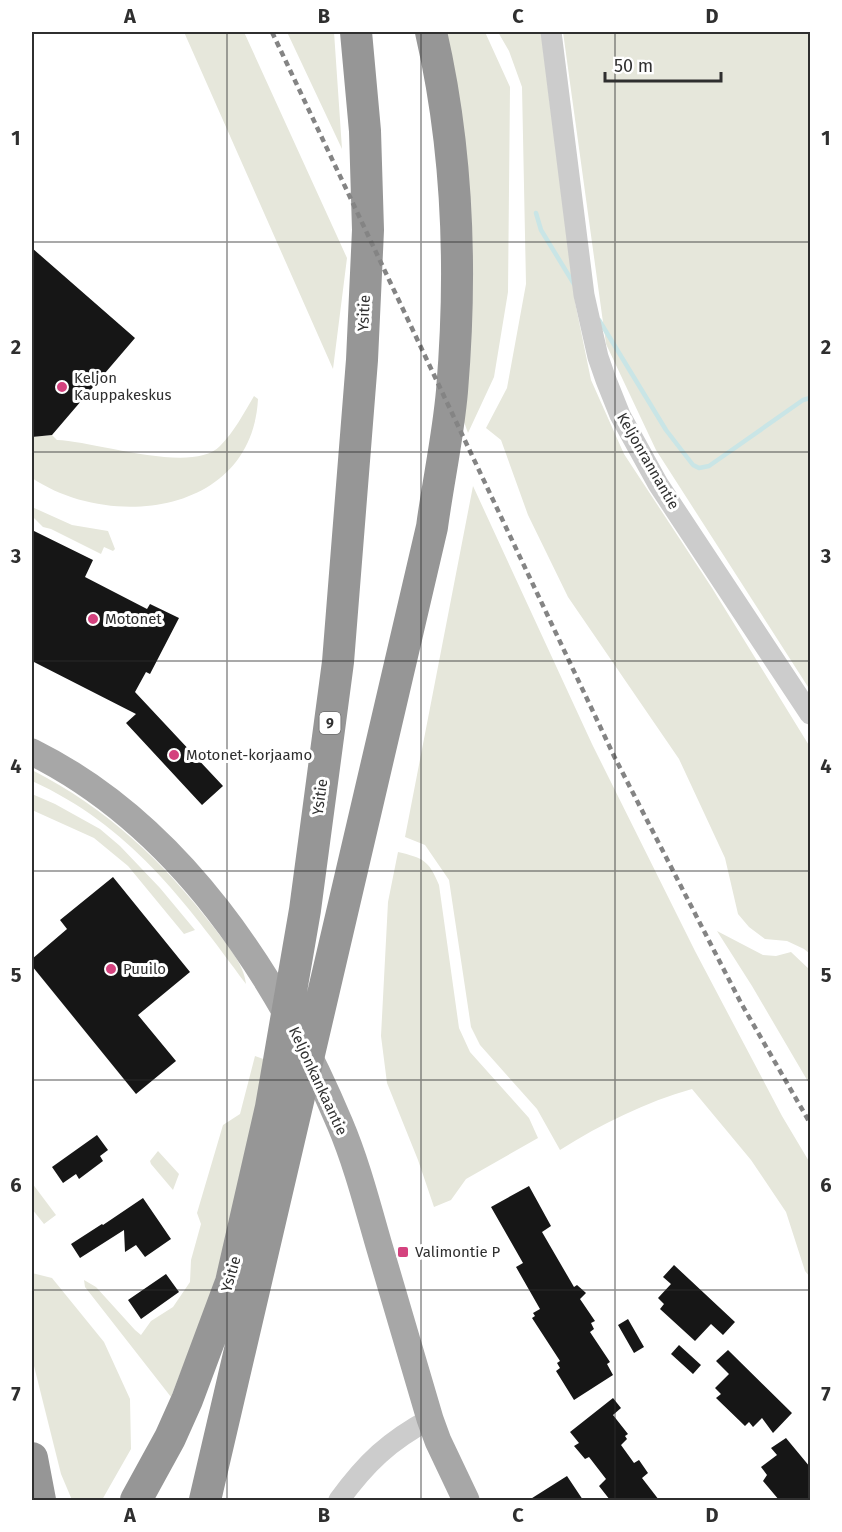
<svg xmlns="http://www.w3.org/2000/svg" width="842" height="1532" font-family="'Fira Sans',sans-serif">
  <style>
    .green { fill: #e6e7db }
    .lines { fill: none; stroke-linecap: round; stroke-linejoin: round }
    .stream { stroke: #c9e5e6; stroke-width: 4.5 }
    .building { fill: #161616 }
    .minor { stroke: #ccc; stroke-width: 21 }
    .major { stroke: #a7a7a7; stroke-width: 27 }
    .highway { stroke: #969696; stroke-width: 32 }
    .rail { stroke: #848484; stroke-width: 4.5; stroke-dasharray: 6 4.5; stroke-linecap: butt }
    .grid { fill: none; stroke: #2f2f2f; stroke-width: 1.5; stroke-opacity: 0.55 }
    .poi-dot { fill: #d4427e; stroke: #fff; stroke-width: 2 }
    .labels { text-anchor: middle; stroke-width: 6; stroke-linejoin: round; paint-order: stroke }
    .shield { fill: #fff; stroke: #6d6d6d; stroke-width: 1.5 }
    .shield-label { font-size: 14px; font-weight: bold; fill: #2f2f2f }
    .street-label { font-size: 15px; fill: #2f2f2f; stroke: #fff }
    .poi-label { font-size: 15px; fill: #2f2f2f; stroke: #fff; text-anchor: start }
    .neatline { fill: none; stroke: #2f2f2f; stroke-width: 2 }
    .grid-label { font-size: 20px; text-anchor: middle; font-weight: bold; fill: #2f2f2f }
  </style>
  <rect width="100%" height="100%" fill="#fff"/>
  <path class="green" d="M184,32H244L347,258L333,369Z
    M287,32H334L342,149Z
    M443,32H485L510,87L508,292L494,377L468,433L460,411Z
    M498,32H541L575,302L591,380L624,454L712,588L810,747V954L804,949L787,941L765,939L749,927L738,914L725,858L679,759L568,597L528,515L501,440L486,428L507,388L526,284L522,87L509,51Z
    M563,32H810V690L656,450L606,344Z
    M254,396L258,399C252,514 111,531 32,478V437L52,435L57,440C95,441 192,475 220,446C234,432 244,413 254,396Z
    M473,486L592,744L695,951L782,1116L810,1163V1277L805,1271L786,1212L751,1160L692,1089C646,1102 601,1124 560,1150L537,1109L480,1045L471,1027L449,880L425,845L405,837Z
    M32,507L72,525L108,531L115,549L113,551L104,547L101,554L51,529L43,527L32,516Z
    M32,770C108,809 163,861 215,929C227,945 244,964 246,984C184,900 129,825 32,781Z
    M32,794L55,804L100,829L120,846L160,888L195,930L184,934L128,866L94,838L32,810Z
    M398,852C423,858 429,860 439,885L459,1028L470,1052L529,1118L538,1138L466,1179L451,1200L434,1207L418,1160L387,1083L381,1036L388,902Z
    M717,931L763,955L776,956L791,952L810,970V1085L752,986Z
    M255,1056L266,1060L219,1266L210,1297L171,1397L85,1287L84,1280L96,1287L135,1330L141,1335L151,1321L173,1307L190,1282L191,1260L201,1224L197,1213L223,1125L240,1114Z
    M158,1151L179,1174L173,1190L151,1164L150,1161Z
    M32,1183L56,1215L44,1224L32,1209Z
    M32,1273L52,1278L104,1342L130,1399L131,1449L102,1500H72L61,1474L32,1358Z"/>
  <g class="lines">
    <path class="stream" d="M536,213L541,230L574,284
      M599,320L666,430L693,465L699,468L709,466L803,400L810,398"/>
  </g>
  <path class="building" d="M32,248L135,338L52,435L32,437Z
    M32,530L93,560L85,577L147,609L150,604L179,618L150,674L146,672L135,692L223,786L202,805L126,723L136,714L32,661Z
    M113,877L190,972L138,1015L176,1061L136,1094L32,966V959L67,929L60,920Z
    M97,1135L108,1150L100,1156L103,1161L79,1179L76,1174L63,1183L52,1167Z
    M529,1186L551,1226L542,1232L574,1287L577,1285L586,1293L580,1299L595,1321L591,1323L594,1329L590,1332L610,1362L607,1364L613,1375L574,1400L556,1371L560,1368L557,1363L560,1361L532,1318L535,1316L533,1313L540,1309L516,1267L523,1263L491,1207Z
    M143,1198L171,1239L145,1257L136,1245L125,1252L124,1230L80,1258L71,1244L102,1224L103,1225Z
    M674,1265L735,1322L723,1335L711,1324L695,1341L660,1309L664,1304L658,1298L671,1284L663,1277Z
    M166,1274L179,1292L141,1319L128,1300Z
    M628,1319L644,1347L634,1353L618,1325Z
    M679,1345L701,1365L693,1374L671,1354Z
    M728,1350L792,1413L773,1433L762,1418L753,1427L749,1422L745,1426L716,1398L721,1394L715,1388L729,1374L716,1361Z
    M613,1398L621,1408L613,1415L628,1434L625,1436L627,1439L621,1445L634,1463L639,1460L648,1473L642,1478L659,1500H610L599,1486L606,1479L589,1457L585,1459L574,1446L579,1443L570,1432Z
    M786,1438L810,1467V1497L806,1500H779L763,1481L767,1475L761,1467L777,1455L771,1448Z
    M567,1476L583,1500H529Z"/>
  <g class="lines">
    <path class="minor" d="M551,32L584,295L598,357L606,380L620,415L658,484L810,714
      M339,1500C366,1463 389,1441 430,1419"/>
    <path class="major" d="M32,752C179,825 278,976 340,1124C357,1164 368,1208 380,1249C397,1306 413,1362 430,1419L438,1441L466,1500"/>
    <path class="highway" d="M32,1458L40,1500
      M136,1500L170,1438L187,1400L231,1282L271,1107L305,910L338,662L362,360L368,230L365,131L356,32
      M205,1500L432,527C438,482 448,437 452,391C462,272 458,149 431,32"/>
    <path class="rail" d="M272,32L614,756L741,1003L810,1123"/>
  </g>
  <path class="grid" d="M227,32V1500M421,32V1500M615,32V1500M32,242H810M32,452H810M32,661H810M32,871H810M32,1080H810M32,1290H810"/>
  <g class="poi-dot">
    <circle cx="62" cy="387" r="6"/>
    <circle cx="93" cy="619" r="6"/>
    <circle cx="174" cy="755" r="6"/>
    <circle cx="111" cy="969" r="6"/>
    <rect x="397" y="1246" width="12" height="12" rx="3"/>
  </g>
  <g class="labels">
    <rect class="shield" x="319.5" y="712" width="21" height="22" rx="4.5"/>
    <g class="shield-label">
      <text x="330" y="728">9</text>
    </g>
    <g class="street-label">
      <text transform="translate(364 313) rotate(-87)" y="5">Ysitie</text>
      <text transform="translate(648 461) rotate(60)" y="5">Keljonrannantie</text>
      <text transform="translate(320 797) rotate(-82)" y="5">Ysitie</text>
      <text transform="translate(318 1081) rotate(65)" y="5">Keljonkankaantie</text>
      <text transform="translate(231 1274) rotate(-74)" y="5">Ysitie</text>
    </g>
    <g class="poi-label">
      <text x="74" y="383">Keljon<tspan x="74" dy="17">Kauppakeskus</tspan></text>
      <text x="105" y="624">Motonet</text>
      <text x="186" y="760">Motonet-korjaamo</text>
      <text x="123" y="974">Puuilo</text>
      <text x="415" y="1257">Valimontie P</text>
    </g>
  </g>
  <rect width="842" height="1532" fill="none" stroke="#ffffff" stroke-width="66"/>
  <path d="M605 72v9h116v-9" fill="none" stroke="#2f2f2f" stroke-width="3"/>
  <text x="614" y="72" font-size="18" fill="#2f2f2f" stroke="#ffffff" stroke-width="4.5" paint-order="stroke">50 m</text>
  <rect x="33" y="33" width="776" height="1466" class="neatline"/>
  <g class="grid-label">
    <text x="130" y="23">A</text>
    <text x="324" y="23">B</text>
    <text x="518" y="23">C</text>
    <text x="712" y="23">D</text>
    <text x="16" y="145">1</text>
    <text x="826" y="145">1</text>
    <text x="16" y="354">2</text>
    <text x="826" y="354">2</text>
    <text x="16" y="563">3</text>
    <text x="826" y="563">3</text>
    <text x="16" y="773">4</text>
    <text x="826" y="773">4</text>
    <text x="16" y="982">5</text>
    <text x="826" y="982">5</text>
    <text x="16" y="1192">6</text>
    <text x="826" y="1192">6</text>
    <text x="16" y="1401">7</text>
    <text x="826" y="1401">7</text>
    <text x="130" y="1522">A</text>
    <text x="324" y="1522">B</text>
    <text x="518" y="1522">C</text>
    <text x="712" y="1522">D</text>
  </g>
</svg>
